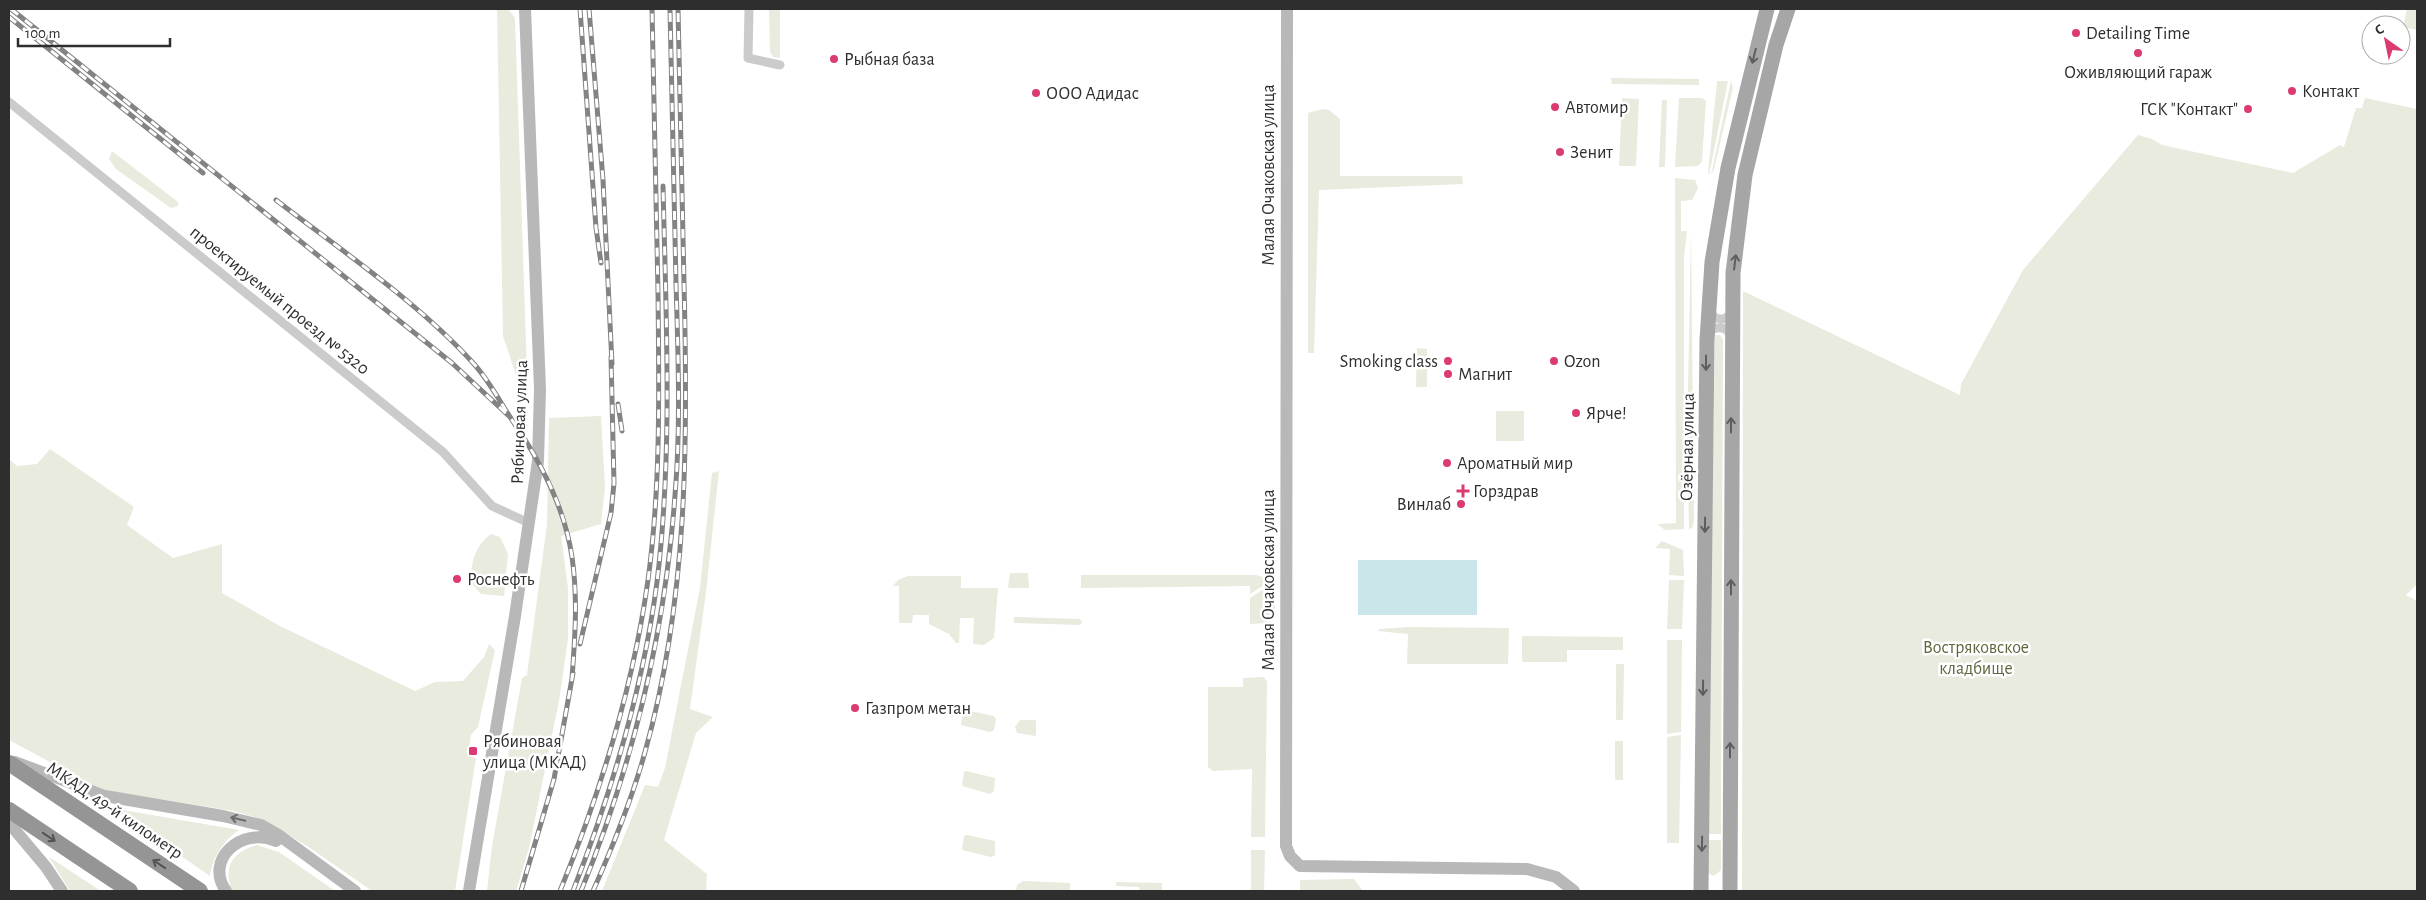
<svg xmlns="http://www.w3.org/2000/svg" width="2426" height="900" font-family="'Alegreya Sans',sans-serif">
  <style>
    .green { fill: #e8ebdd }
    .water { fill: #cae6ea }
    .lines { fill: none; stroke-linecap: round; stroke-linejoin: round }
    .street { stroke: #cbcbcb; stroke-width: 9 }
    .secondary { stroke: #b8b8b8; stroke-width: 12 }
    .primary { stroke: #a6a6a6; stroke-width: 15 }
    .highway { stroke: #959595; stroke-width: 16 }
    .rail-casing { stroke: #838383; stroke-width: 5 }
    .rail { stroke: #fff; stroke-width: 3; stroke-dasharray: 9; stroke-linecap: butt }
    .oneway { stroke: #5e5e5e }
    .oneway2 { stroke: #6c6c6c }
    .oneway3 { stroke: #525252 }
    .poi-dot { fill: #dc3a72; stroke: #fff; stroke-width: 2 }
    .labels { text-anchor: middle; stroke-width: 5; stroke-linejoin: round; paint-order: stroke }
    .poi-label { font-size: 18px; fill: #2e2e2e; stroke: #fff; text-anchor: start }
    .street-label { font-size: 18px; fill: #2e2e2e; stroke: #fff }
    .park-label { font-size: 18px; fill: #5d683e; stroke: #fff }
  </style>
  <rect width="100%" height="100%" fill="#fff"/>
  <path class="green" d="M497,9H508L515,18L528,403L525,402L503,336Z
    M769,9H780V58L773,57L770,51Z
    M2407,9H2417V30L2403,27Z
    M1611,78L1699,79V85L1612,84Z
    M1717,81H1728L1709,175L1708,173Z
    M1731,81L1733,88L1714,169L1711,175Z
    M1622,98L1639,99L1636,166H1619Z
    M1679,98H1702L1706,101L1702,161L1698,166L1675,167Z
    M2365,98L2417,109V584L2406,595L2417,601V891H1742L1743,291L1960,395L1961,384L2023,270L2138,135L2152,139L2162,145L2293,173L2340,145L2344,147L2356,108H2362Z
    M1662,100H1667L1665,167H1659Z
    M1323,109L1329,110L1340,119V176H1462L1463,184L1319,190L1314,353H1308V113Z
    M112,151L178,202V206L171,208L116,169L109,159Z
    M1675,178L1695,180L1698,188L1692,200L1681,201V231H1687L1684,257V529L1665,530L1657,524L1676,523Z
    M1691,231L1694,521L1692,528L1689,529L1687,443Z
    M1715,335H1720L1723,340L1721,834H1707Z
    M1417,348L1427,349V387H1416Z
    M1496,411H1524V441H1496Z
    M601,416L605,488L601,524L561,536L568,588V639L559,701L529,848L516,891H487L492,846L522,678L527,675L547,524L549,418Z
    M50,449L134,507L127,525L173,558L222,544V593L280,626L415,691L435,682L463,681L484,657L489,644L495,650L478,727L471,735L468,756L476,758L455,891H372L307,846L264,820L234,811L109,791L93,785L9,740V459L17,466L37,464Z
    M719,471L706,592L690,709L713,717L696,733L664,840L707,874L706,891H602L645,785L658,787L665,768L700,588L712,473Z
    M491,534L500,537L508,554L504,596L481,594L471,583C470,563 475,546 491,534Z
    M1662,541L1683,550L1684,576L1669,575L1670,549L1655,548Z
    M1010,573H1028L1029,588H1008Z
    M1081,575H1256L1262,577L1267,583L1250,594V586L1081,588Z
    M908,576H961V588H998L994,638L984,645L973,644L974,618H960L959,643H956L949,634L929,624V615H913L912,623H899V586H893L898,580Z
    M1669,580H1684L1682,629H1667Z
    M1270,585L1275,592V618L1265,623L1250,624V598Z
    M1014,617L1080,619L1082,622L1080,625L1014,623Z
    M1408,627L1509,628L1508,664H1407L1408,634L1378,631L1379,629Z
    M1522,636L1623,637V650H1567V662H1522Z
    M1667,640H1682L1681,732L1667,734Z
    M1616,664H1624L1623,720H1616Z
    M1264,677L1267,682L1265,837H1251L1252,769L1213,771L1208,767V687H1243V678Z
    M966,710L994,716L996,720L994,730L990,732L961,725L963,712Z
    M1020,720H1036V736L1017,733L1015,727Z
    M1681,735L1679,843H1667V737Z
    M1615,741H1623V780H1615Z
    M966,771L995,778L994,791L990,794L962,786L964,772Z
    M111,808L239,830C224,840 212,858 210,876Z
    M967,835L995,841V855L991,857L962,850L964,836Z
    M1707,840H1721V870L1714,876L1707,873Z
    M257,845L279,852L335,891H232C223,867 232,852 257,845Z
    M1251,850H1265L1264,891H1251Z
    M49,857L101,891H70Z
    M1354,879L1363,891H1300V880Z
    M1023,881L1070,883V891H1016L1017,885Z
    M1116,882L1162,883V891H1140L1139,887L1116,886Z"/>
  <path class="water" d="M1358,560H1477V615H1358Z"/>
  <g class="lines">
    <path class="street" d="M749,9L748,58L780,65
      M9,102L443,452L492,506L529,523
      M1709,309L1714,317C1722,321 1728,319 1732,311
      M1707,336L1713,329C1721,326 1728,328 1731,337"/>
    <path class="secondary" d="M1287,9L1286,846L1290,856L1300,866L1527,869L1556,877L1574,891
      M15,762L105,796L223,816L261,825L280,836L355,891
      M9,823L46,867L62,891
      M226,891C204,860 241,826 276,841
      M469,891L515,616L538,461L540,389L525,9"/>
    <path class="primary" d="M1701,891L1707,340L1712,262L1728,168L1767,9
      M1730,891L1733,273L1745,175L1776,45L1788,9"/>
    <path class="highway" d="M9,763L200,891
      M9,810L130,891"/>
    <g class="rail-casing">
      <path id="rail" d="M11,9L452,363L510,417
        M580,9L596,228L601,263
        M589,9L603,180L612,364
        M9,17L203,173
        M276,200C342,251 419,303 474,364C491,383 502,406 516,426C543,466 565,509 572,557C578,598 575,638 572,678
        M618,404L622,431
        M580,644L611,513L614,483L611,357
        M521,891L554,779L573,673
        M560,891C601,791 633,688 648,580C661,485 659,388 658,292C656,198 654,103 652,9
        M573,891C612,791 643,689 657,582C673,451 666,318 663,186
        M581,891C634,762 665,634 675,495C681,425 678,353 676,283C674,192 672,100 670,9
        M593,891C613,846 632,799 645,752C688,600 688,440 684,283C682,192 680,100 678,9"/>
    </g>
    <use href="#rail" class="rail"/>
  </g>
  <defs><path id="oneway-shaft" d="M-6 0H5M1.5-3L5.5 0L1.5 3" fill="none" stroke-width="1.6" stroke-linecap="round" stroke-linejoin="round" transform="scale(1.25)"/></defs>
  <g class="oneway">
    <use href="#oneway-shaft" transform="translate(1754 56) rotate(104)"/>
    <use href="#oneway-shaft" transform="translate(1735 262) rotate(-83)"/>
    <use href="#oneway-shaft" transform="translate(1706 363) rotate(90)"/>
    <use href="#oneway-shaft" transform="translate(1731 425) rotate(-90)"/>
    <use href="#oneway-shaft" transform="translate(1705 525) rotate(91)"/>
    <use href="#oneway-shaft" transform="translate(1731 587) rotate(-90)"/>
    <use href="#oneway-shaft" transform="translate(1703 688) rotate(91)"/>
    <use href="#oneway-shaft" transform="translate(1730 750) rotate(-90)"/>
    <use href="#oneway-shaft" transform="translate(1702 844) rotate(91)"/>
  </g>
  <use class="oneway2" href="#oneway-shaft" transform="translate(238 819) rotate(-167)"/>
  <g class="oneway3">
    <use href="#oneway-shaft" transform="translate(49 837) rotate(34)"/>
    <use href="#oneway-shaft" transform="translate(159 864) rotate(-146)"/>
  </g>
  <g class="poi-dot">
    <circle cx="2076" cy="33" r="5"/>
    <circle cx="2138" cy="53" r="5"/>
    <circle cx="834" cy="59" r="5"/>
    <circle cx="2292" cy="91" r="5"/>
    <circle cx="1036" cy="93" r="5"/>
    <circle cx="1555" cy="107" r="5"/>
    <circle cx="2248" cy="109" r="5"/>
    <circle cx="1560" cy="152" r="5"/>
    <circle cx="1448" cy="361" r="5"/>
    <circle cx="1554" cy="361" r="5"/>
    <circle cx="1448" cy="374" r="5"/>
    <circle cx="1576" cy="413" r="5"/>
    <circle cx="1447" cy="463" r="5"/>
    <path d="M1460.5 483.5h5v5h5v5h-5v5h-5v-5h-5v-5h5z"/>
    <circle cx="1461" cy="504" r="5"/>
    <circle cx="457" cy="579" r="5"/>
    <circle cx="855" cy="708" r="5"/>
    <rect x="468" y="746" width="10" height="10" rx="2.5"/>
  </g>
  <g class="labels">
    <g class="poi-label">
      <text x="2086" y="39">Detailing Time</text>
      <text x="844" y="65">Рыбная база</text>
      <text x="2138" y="78" text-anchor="middle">Оживляющий гараж</text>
      <text x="2302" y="97">Контакт</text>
      <text x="1046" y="99">ООО Адидас</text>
      <text x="1565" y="113">Автомир</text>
      <text x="2238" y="115" text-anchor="end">ГСК "Контакт"</text>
      <text x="1570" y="158">Зенит</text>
      <text x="1438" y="367" text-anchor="end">Smoking class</text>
      <text x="1564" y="367">Ozon</text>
      <text x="1458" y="380">Магнит</text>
      <text x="1586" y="419">Ярче!</text>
      <text x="1457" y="469">Ароматный мир</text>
      <text x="1473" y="497">Горздрав</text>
      <text x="1451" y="510" text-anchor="end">Винлаб</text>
      <text x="467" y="585">Роснефть</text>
      <text x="865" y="714">Газпром метан</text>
      <text x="483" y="747">Рябиновая<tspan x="483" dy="21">улица (МКАД)</tspan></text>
    </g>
    <g class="street-label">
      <text transform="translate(1268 175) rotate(-90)" y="6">Малая Очаковская улица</text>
      <text transform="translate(280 300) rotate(39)" y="6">проектируемый проезд № 5320</text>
      <text transform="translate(519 422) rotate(-88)" y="6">Рябиновая улица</text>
      <text transform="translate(1687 447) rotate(-89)" y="6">Озёрная улица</text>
      <text transform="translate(1268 580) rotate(-90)" y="6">Малая Очаковская улица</text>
      <text transform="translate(115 810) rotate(34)" y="6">МКАД, 49-й километр</text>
    </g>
    <g class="park-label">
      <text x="1976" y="653">Востряковское<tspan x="1976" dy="21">кладбище</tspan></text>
    </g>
  </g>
  <rect width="2426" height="900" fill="none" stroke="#2e2e2e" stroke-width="20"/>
  <g transform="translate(2386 40) rotate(327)"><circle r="24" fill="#ffffff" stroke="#ababab"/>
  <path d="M0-4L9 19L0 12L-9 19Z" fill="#dc3a72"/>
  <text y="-8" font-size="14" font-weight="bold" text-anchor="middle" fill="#2e2e2e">С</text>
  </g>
  <path d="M18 38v8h152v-8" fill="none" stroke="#2e2e2e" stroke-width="2.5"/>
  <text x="25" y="38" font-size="15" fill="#2e2e2e" stroke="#ffffff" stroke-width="4" paint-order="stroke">100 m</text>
</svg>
